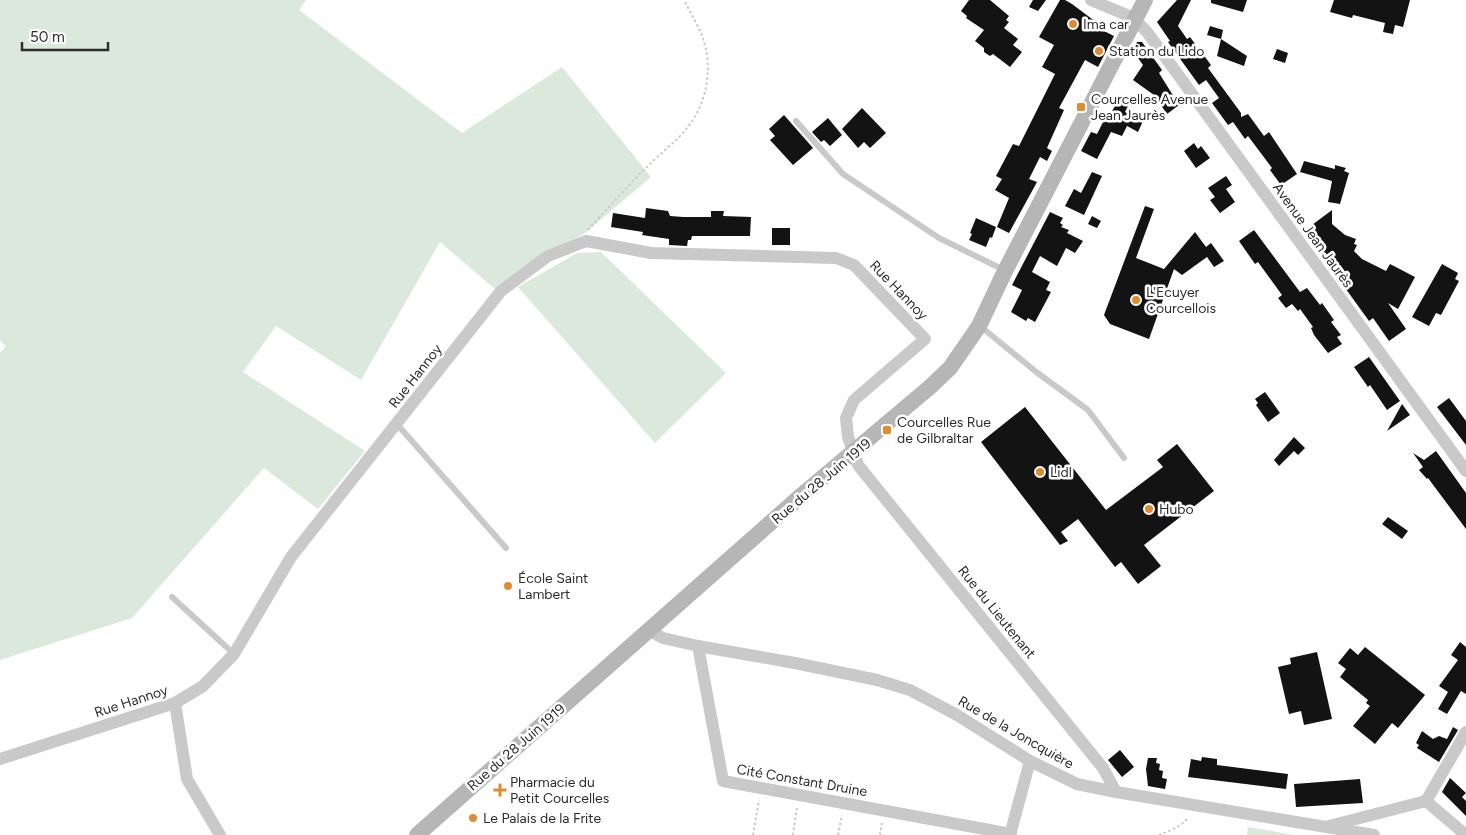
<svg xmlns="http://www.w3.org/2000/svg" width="1466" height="835" font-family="Figtree,sans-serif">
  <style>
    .green { fill: #dae9db }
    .building { fill: #131313 }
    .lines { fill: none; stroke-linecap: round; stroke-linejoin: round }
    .path { stroke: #c9c9c9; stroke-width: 2; stroke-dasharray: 2.5 2.5; stroke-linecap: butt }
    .service { stroke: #c9c9c9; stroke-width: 6 }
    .minor { stroke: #c9c9c9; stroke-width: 12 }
    .secondary { stroke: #b6b6b6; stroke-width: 16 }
    .poi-dot { fill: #dd8c34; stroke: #fff; stroke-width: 2 }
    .labels { text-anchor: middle; stroke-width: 5; stroke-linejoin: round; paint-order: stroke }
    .poi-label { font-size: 14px; fill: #2c2c2c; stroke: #fff; text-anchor: start }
    .street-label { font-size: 14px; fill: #2c2c2c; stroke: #fff }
  </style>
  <rect width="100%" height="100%" fill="#fff"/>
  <path class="green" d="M0,0H306L299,10L462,133L562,67L651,177L585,233L509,279L495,289L440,242L361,380L276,326L243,372L365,451L318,509L264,468L132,618L0,660V353L6,346L0,341Z
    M601,252L726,373L655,443L518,287L577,253Z
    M1248,827H1249L1294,835H1247Z"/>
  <path class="building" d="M969,0H990L1009,16L1006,20L1009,22L1004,28L1018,39L1013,45L1022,52L1010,67L993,54L990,56L984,52V48L975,41L984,30L966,18L967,16L961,11Z
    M1033,0H1046L1038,11L1029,7Z
    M1060,0H1065L1072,4L1100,25L1102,30L1114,36L1098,67L1085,60L1059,108L1064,110L1047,148L1052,151L1047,161L1040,157L1029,179L1037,182L1009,233L997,227L1009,198L995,190L1002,179L996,176L1013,144L1019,146L1055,74L1042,67L1054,45L1039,37Z
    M1177,0H1191L1178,26L1187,39L1190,37L1211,65L1208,68L1241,113V117L1248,114L1264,136L1269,132L1297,174L1281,185L1270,170L1272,168L1248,136L1245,139L1233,122L1228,125L1212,103L1219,98L1206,80L1199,85L1168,42L1170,41L1157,22Z
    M1211,0H1247L1243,12L1211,3Z
    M1334,0H1410L1403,27L1395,25L1393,34L1383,32L1385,23L1353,15L1352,18L1330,12Z
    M1210,26L1223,30L1221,39L1207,35Z
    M1221,39L1247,56L1244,66L1217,56Z
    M1137,42H1142L1162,70L1159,73L1179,105L1167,114L1154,95L1133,80L1143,65L1133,51Z
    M1277,49L1288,53L1285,63L1273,59Z
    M1120,97L1130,102L1125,112L1143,121L1138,132L1127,126L1122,136L1111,132L1097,159L1081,151L1091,132L1097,134L1104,120H1107Z
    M862,108L886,133L870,148L864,142L858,148L842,129Z
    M784,115L813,148L793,165L770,140L775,136L769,129Z
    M828,118L842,135L830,146L824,140L821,142L812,132Z
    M1194,143L1198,149L1201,146L1210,158L1196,168L1184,151Z
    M1304,161L1335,169V165L1346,168L1344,171L1349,173L1340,204L1328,202L1332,181L1300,172Z
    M1092,172L1102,176L1084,215L1065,206L1074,189L1081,193Z
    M1226,176L1232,185L1226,189L1235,202L1220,213L1210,200L1215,197L1208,188Z
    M1145,206L1154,209L1136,258L1164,269L1195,232L1206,247L1211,243L1224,261L1214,267L1207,257L1182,275L1174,269L1149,339L1110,324L1104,315Z
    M646,208L668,211L670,216L683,217H711V211H724L723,216L751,217L750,236H692L691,240H688L687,246L669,245V239L642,235L643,232L611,227L613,213L645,218Z
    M1332,210V224L1345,235L1356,239L1354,244L1357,245L1354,251L1362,259L1386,271L1390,264L1415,277L1398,309L1388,303L1406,329L1389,341L1373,318L1369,321L1304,231Z
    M1050,212L1063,218L1060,223L1063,225L1061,227L1069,230L1067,233L1083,241L1075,253L1066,248L1057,266L1040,256L1032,272L1050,282L1046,290L1051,292L1035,322L1028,318L1026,321L1011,312L1022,290L1012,285Z
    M1092,216L1101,221L1097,228L1088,224Z
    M976,218L996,227L992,238L990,237L986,247L969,240L972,234L970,233Z
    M772,228H790V245H772Z
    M1254,230L1300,292L1307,288L1320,305L1322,303L1334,320L1331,322L1341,335L1337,337L1342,344L1328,353L1314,335L1311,328L1313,327L1300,309L1298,311L1292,304L1286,308L1278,298L1282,295L1258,262L1255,264L1239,241Z
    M1442,264L1458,273L1455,279L1459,281L1441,315L1436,313L1429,326L1412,317Z
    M1369,357L1400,401L1387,410L1370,385L1368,387L1354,367Z
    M1265,392L1280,413L1268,422L1256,405L1258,403L1255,399Z
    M1449,398L1466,421V445L1437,407Z
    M1402,404L1410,415L1387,431Z
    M1025,407L1106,510L1163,467L1157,460L1177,444L1214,491L1144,545L1161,566L1138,584L1121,562L1115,567L1078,519L1061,532L1068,541L1060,545L981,442Z
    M1294,437L1305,448L1298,455L1294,451L1279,466L1274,460Z
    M1436,451L1466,493V529L1428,478L1427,479L1419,470L1423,467L1413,453L1424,460Z
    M1388,517L1408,531L1402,539L1382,524Z
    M1460,642L1466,647V694L1461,691L1447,714L1438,709L1448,692L1439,686L1458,660L1451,655Z
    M1365,647L1425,695L1398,728L1392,723L1375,744L1353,726L1370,706L1366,703L1368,700L1340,677L1346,669L1338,663L1350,648L1358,655Z
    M1317,652L1332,719L1304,725L1301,711L1289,714L1278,667L1291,664L1290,658Z
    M1453,727L1458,730L1439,762L1417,748L1419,745L1416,743L1422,731L1433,739L1439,736L1447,739Z
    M1120,750L1134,767L1122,777L1108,760Z
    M1202,757L1217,759V765L1288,774L1286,789L1188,777L1191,759L1201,761Z
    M1148,758H1157L1156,763L1160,764L1159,770L1163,771L1162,778L1167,779L1165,789L1148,786L1146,769Z
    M1450,778L1466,793L1462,797L1466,801V816L1442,792Z
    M1360,779L1363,803L1296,807L1294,784Z"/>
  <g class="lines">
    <path class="path" d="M588,230C609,207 629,184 651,163C663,151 677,141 687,128C709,101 714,62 700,31C695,20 689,10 684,0
      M753,835L759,800
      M793,835L797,807
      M838,835L842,815
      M880,835L882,823
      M1159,835C1169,831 1183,826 1188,817"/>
    <path class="service" d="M796,121L843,174L939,238L1004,270
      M980,326L1035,371L1088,410L1124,458
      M396,423L506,548
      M172,597L234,654"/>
    <path class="minor" d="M1091,0L1134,18L1147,32L1466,471
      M650,631L663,638L698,646L795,663L877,680L910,690L957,715L1030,761L1077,784L1116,792L1374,835
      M698,646L723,781L1011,834
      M175,703L187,779L220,835
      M0,759L175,703L203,686L234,654L291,557L501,291L548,256L586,241L651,253L836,258L854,265L925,339L854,400L846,418L848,437L858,465L1103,768L1116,792
      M1426,801L1466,732
      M1426,801L1466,835
      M1329,826L1426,801
      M1010,835L1030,761"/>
    <path class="secondary" d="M417,835L803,494L930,387L950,368L979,326L1005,271L1145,0"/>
  </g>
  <g class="poi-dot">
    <circle cx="1073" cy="24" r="5"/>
    <circle cx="1099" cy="51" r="5"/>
    <rect x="1076" y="102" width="10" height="10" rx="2.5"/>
    <circle cx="1136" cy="300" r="5"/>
    <rect x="882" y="425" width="10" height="10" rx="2.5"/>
    <circle cx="1040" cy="472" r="5"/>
    <circle cx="1149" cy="509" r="5"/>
    <circle cx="508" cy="586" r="5"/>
    <path d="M497.5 782.5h5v5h5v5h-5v5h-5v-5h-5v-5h5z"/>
    <circle cx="473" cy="818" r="5"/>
  </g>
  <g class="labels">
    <g class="poi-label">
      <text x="1083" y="29">Ima car</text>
      <text x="1109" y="56">Station du Lido</text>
      <text x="1091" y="104">Courcelles Avenue<tspan x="1091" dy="16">Jean Jaurès</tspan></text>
      <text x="1146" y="297">L'Ecuyer<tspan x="1146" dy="16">Courcellois</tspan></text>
      <text x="897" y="427">Courcelles Rue<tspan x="897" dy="16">de Gilbraltar</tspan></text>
      <text x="1050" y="477">Lidl</text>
      <text x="1159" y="514">Hubo</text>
      <text x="518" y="583">École Saint<tspan x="518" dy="16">Lambert</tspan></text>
      <text x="510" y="787">Pharmacie du<tspan x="510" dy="16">Petit Courcelles</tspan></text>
      <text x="483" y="823">Le Palais de la Frite</text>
    </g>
    <g class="street-label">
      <text transform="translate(1313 235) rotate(54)" y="5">Avenue Jean Jaurès</text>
      <text transform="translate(899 290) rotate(46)" y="5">Rue Hannoy</text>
      <text transform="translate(415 376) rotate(-52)" y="5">Rue Hannoy</text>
      <text transform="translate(821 481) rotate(-40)" y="5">Rue du 28 Juin 1919</text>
      <text transform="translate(997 612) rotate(51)" y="5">Rue du Lieutenant</text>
      <text transform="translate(131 701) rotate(-18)" y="5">Rue Hannoy</text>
      <text transform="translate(1016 732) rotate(30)" y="5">Rue de la Joncquière</text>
      <text transform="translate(516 747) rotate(-41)" y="5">Rue du 28 Juin 1919</text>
      <text transform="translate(802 780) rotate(10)" y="5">Cité Constant Druine</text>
    </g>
  </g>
  <path d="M22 42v8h86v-8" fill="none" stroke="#2c2c2c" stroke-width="2.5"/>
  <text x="30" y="42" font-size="15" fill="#2c2c2c" stroke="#ffffff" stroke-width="4" paint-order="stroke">50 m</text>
</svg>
